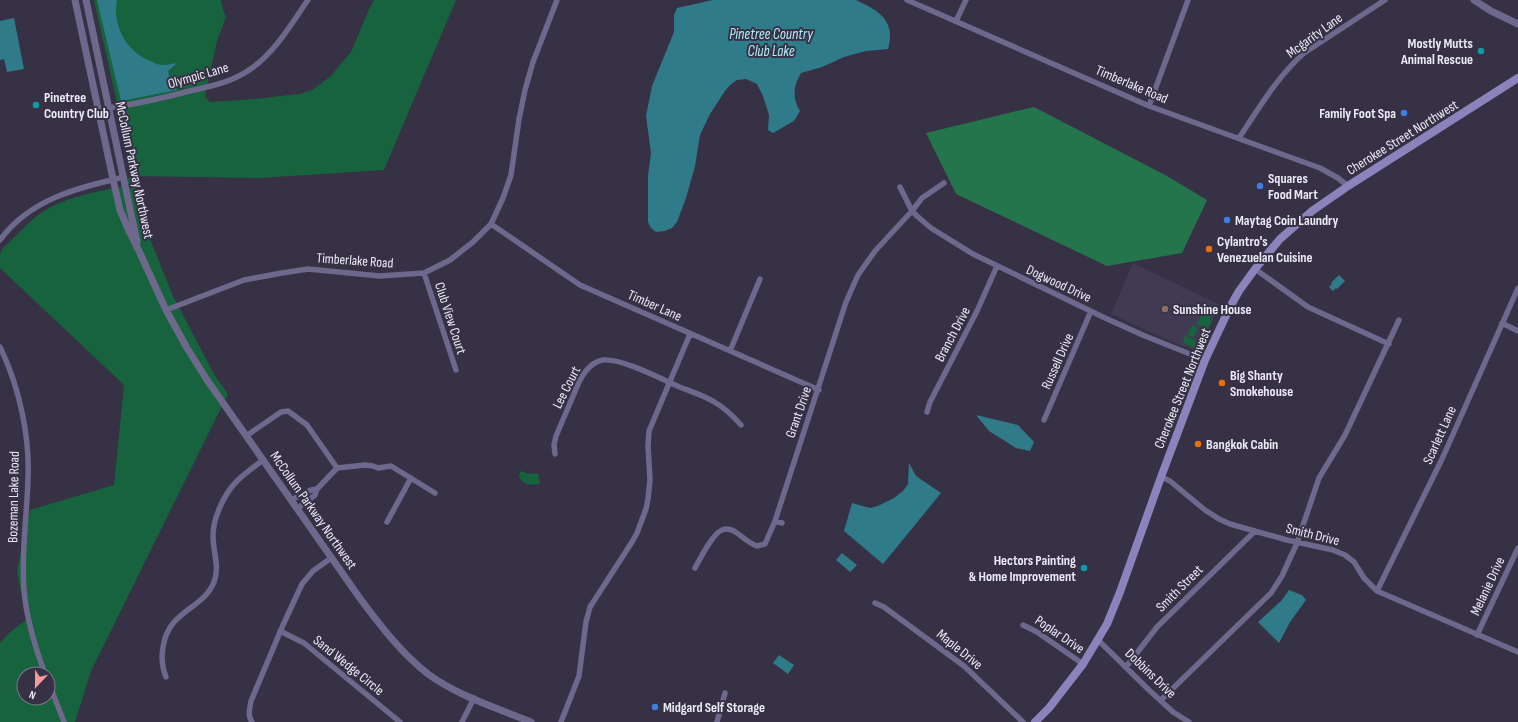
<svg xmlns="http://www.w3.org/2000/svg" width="1518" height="722" font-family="'Sofia Sans Condensed',sans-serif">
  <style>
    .built { fill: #413a53 }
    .green { fill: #16633d; fill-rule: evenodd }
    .forest { fill: #25754c }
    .water { fill: #2f7b8a }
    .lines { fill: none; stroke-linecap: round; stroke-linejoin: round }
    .minor { stroke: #6d688c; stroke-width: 5.5 }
    .tertiary { stroke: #6d688c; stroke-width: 7 }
    .secondary { stroke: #8c83bd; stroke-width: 8 }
    .culture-dot { fill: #0f9aa8; stroke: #373145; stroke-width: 1.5 }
    .shop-dot { fill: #3f7fe0; stroke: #373145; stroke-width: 1.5 }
    .food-dot { fill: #e8710a; stroke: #373145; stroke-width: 1.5 }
    .education-dot { fill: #8d6e63; stroke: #373145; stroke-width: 1.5 }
    .labels { text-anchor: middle; stroke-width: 4; stroke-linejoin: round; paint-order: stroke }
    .street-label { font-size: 14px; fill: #edeaf7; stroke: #373145 }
    .poi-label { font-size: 14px; font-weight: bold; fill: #edeaf7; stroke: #373145; text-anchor: start }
    .water-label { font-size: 15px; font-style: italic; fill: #b2eefb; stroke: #373145 }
  </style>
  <rect width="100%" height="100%" fill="#373145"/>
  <path class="built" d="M1133,263L1220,305L1199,349L1194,350L1170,341L1111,314Z"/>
  <path class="green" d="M94,0H221L222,7L226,17L217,41L205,96L210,102L255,99L299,94L312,90L330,77L351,52L370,7L374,0H456L384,170L259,178L132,176L148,234L173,296L215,376L228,394L91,671L75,722H0V643L9,633L26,620L17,571L30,510L114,485L124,385L0,268V253L3,248C13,239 22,229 32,220C56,199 89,193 120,187L124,181L132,176L122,125ZM24,674H48V698H24Z
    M1205,306L1214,310L1210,318L1212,320L1208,329L1197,324Z
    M1192,325L1198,328L1193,338L1187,334Z
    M1186,336L1196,341L1195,348L1183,343L1184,337Z
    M520,471L529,474L538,473L540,484C530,485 525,486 519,477Z"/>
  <path class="forest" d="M1034,107L1167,176L1207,200L1182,253L1107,266L956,194L926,133Z"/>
  <path class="water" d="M97,0H117C112,25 126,51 150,61C153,62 158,65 162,65C166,65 172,64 177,63L168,71L170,80L177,90L121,101Z
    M713,0H856C879,11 896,20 888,49L866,51L844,57L822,67L801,73C793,86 792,98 800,111L794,121L773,133L768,130L769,115L763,96L757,84L746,79L737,80L730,85L725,91L710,114L700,135L695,166L686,198L677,222L672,228L665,231L656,232L651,228L648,222V176L651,153L646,116L652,86L674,32V15L677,8Z
    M14,18L24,69L7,72L4,59L0,60V21Z
    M1339,275L1345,281L1337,289L1336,288L1333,291L1329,287L1332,284L1331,283Z
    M976,415L1018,425L1034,442L1030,451L1016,448L989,431Z
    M909,463L916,476L941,493L883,564L844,531L852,503L870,508L878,506L894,498L903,491L908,484Z
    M842,553L857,565L850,572L836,560Z
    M1289,590L1302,595L1306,600L1290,622L1279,643L1258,622L1281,601Z
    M779,655L794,665L788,674L773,663Z"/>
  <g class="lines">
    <path class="minor" d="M907,0L1149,106L1320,168L1338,178L1348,186
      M956,21L966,0
      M1149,106L1188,0
      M109,108C136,104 163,98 190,91C212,86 233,82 252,68C276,51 291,24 308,0
      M1239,138C1259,108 1277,77 1304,53L1385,0
      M900,187L912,211L917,216L931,228L973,254L1105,318L1145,336L1205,360
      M491,224L580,285L819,390
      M0,240C30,199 77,188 124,177
      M1255,269L1308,307L1389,344
      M424,273L456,370
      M166,310L244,280L282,273L308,269L380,276L424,273L450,260L473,242L491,224L503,198L511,175L519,119L525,90L533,62L557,0
      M1502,323L1518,331
      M0,347C19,386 30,436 28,479C27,516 21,552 24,589C26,617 35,647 45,674
      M730,351L760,279
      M927,412L930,402L977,311L997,266
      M1044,420L1091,311
      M246,436L281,412L288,411L307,425L337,468
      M555,454L554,445L556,436L579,382C584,372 591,362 603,360C622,358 663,380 682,388C693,392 705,396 716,403C726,409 733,416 741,425
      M1161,477L1170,481L1205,510L1219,519L1230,524L1287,540L1333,550L1345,555L1354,562L1364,578L1377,591L1518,652
      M291,500L311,490L317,489
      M297,509L315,495L317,489L337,468L365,465L373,466L378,468L391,466L435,493
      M775,521L782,523
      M387,522L411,478
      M695,568C700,559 713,533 722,530C726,528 730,529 734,531C742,536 748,543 757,546L765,544L775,521L846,302L858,275L875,251L912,211L922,198L944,183
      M1377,591L1442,459L1518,288
      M875,603L884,607L964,666L1023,722
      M1023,625L1037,632L1083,664
      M280,631L304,643L400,722
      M1477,635L1518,548
      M1098,640L1149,690L1173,712L1189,722
      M1126,667L1157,627L1255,531
      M166,677C162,667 161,658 163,647C169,609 203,610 214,582C220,567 213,552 213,536C213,518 224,494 237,481C245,473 254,467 263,460
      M48,681L64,722
      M1161,700L1271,593L1282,576L1297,543L1319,478L1345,435L1399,320
      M252,722C247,715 250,708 251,701L283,625L302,584L313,571L331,558
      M462,722L474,698
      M561,722L579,676L586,622L590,607L632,542L637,533L646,509L648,499L650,480L648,446L649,431L690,334
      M717,722L725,693"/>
    <path class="tertiary" d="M75,0L113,179L120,210L129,231L139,251L166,310L187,348L207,380L359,597C379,624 401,653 428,674C458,696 497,708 531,722
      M86,0L137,242
      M1474,0L1491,11L1518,24"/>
    <path class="secondary" d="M1035,722L1049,708L1083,664L1107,624L1120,592L1161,477L1205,360L1230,307L1239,291L1255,269L1280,239L1312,211L1348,186L1518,78"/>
  </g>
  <g class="culture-dot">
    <circle cx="1481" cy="51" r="4"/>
    <circle cx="36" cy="105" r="4"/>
    <circle cx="1084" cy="568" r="4"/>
  </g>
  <g class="shop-dot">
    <circle cx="1404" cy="113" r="4"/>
    <circle cx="1260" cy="186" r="4"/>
    <circle cx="1227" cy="220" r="4"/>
    <circle cx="655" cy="707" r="4"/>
  </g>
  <g class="food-dot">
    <circle cx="1209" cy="249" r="4"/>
    <circle cx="1222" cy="383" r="4"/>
    <circle cx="1198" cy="444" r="4"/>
  </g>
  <circle class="education-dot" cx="1165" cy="309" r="4"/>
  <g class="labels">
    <g class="street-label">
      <text transform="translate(1314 35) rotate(-36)" y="5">Mcgarity Lane</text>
      <text transform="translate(198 75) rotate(-16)" y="5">Olympic Lane</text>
      <text transform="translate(1132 84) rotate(23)" y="5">Timberlake Road</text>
      <text transform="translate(1402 137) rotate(-32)" y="5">Cherokee Street Northwest</text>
      <text transform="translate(135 170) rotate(78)" y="5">McCollum Parkway Northwest</text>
      <text transform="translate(355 260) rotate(4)" y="5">Timberlake Road</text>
      <text transform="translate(1059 283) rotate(25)" y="5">Dogwood Drive</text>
      <text transform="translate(655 305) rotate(24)" y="5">Timber Lane</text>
      <text transform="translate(451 318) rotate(72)" y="5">Club View Court</text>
      <text transform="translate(952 334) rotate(-62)" y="5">Branch Drive</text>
      <text transform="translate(1057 361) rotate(-66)" y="5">Russell Drive</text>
      <text transform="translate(566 387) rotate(-63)" y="5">Lee Court</text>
      <text transform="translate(1182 388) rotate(-68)" y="5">Cherokee Street Northwest</text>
      <text transform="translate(798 412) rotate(-71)" y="5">Grant Drive</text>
      <text transform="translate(1439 435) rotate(-66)" y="5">Scarlett Lane</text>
      <text transform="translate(13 497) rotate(-89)" y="5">Bozeman Lake Road</text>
      <text transform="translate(314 510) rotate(55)" y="5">McCollum Parkway Northwest</text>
      <text transform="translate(1313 534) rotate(14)" y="5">Smith Drive</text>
      <text transform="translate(1487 586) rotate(-65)" y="5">Melanie Drive</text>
      <text transform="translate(1179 588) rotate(-45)" y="5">Smith Street</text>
      <text transform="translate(1060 634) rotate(34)" y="5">Poplar Drive</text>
      <text transform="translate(960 649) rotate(39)" y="5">Maple Drive</text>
      <text transform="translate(349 665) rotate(39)" y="5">Sand Wedge Circle</text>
      <text transform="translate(1151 673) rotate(44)" y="5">Dobbins Drive</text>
    </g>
    <g class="poi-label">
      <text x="1473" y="48" text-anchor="end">Mostly Mutts<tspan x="1473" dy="16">Animal Rescue</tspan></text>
      <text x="44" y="102">Pinetree<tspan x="44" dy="16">Country Club</tspan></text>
      <text x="1396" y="118" text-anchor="end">Family Foot Spa</text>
      <text x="1268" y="183">Squares<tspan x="1268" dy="16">Food Mart</tspan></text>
      <text x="1235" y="225">Maytag Coin Laundry</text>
      <text x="1217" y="246">Cylantro's<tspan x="1217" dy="16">Venezuelan Cuisine</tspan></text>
      <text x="1173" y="314">Sunshine House</text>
      <text x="1230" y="380">Big Shanty<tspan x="1230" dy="16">Smokehouse</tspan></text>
      <text x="1206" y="449">Bangkok Cabin</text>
      <text x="1076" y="565" text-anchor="end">Hectors Painting<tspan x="1076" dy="16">&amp; Home Improvement</tspan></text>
      <text x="663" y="712">Midgard Self Storage</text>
    </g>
    <g class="water-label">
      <text x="771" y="39">Pinetree Country<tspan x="771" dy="17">Club Lake</tspan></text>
    </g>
  </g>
  <g transform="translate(36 686) rotate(202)"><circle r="19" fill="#373145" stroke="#807b8c"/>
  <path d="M0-3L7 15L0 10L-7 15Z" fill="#f59b9c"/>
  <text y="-6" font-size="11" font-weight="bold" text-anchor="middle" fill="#edeaf7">N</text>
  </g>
</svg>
